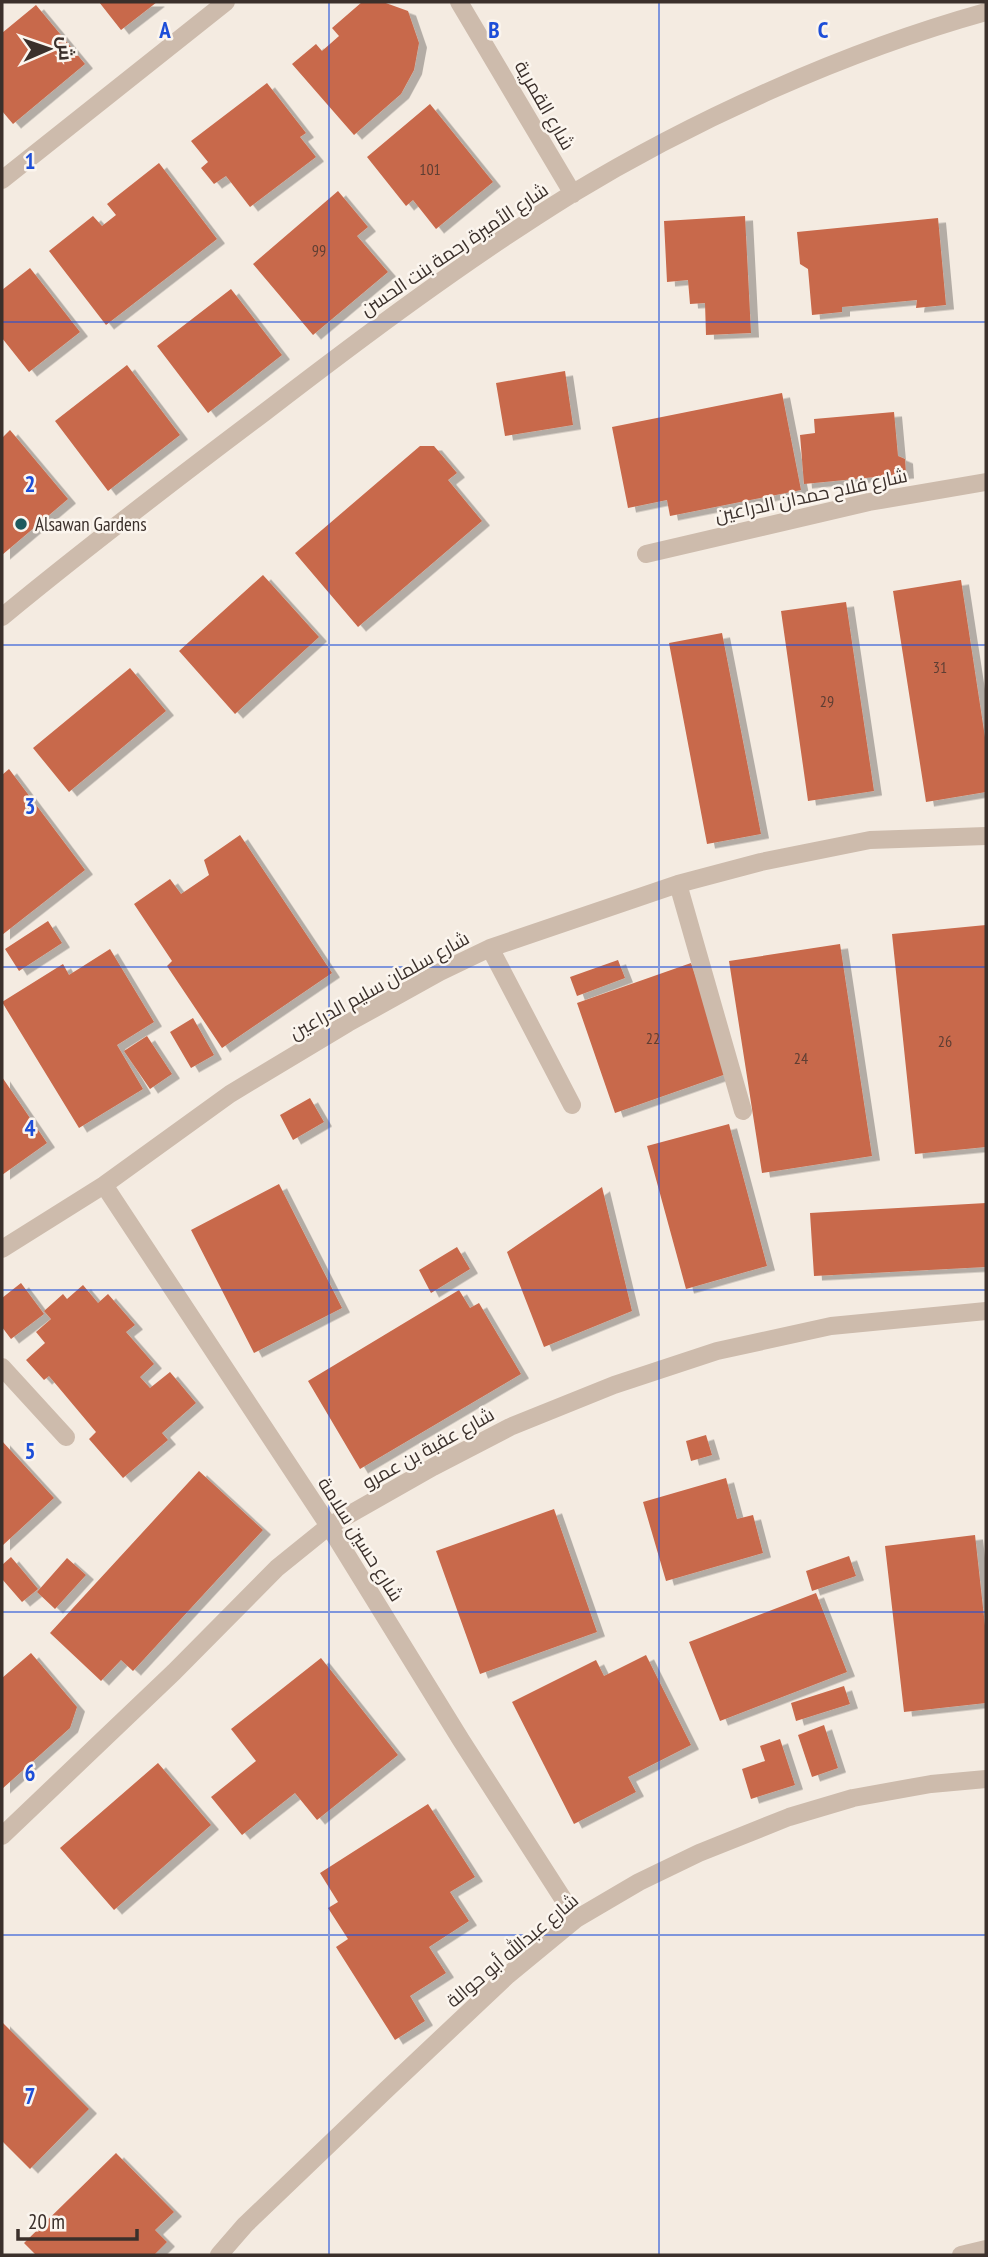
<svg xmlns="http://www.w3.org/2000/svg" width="988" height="2257" font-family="'PT Sans Narrow',Cairo,sans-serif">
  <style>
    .building { fill: #c8694b; filter: url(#shadow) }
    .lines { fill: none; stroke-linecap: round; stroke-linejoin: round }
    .minor { stroke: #cdbbac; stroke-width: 18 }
    .grid { fill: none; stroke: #1d4ed8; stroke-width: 2; stroke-opacity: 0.55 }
    .poi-dot { fill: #1f5a5e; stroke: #fbf5ee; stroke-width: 2.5 }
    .labels { text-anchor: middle; stroke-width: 5; stroke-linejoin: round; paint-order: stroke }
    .number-label { font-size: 16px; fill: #5e3e33 }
    .street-label { font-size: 19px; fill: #3b302b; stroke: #fbf5ee }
    .poi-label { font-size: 19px; fill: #3b302b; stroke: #fbf5ee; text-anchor: start }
    .grid-label { font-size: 23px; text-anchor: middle; font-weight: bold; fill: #1d4ed8; stroke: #fbf5ee; stroke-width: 5; stroke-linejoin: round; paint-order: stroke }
  </style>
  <defs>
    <filter id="shadow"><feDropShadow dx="8" dy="4.5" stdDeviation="0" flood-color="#0004"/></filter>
  </defs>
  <rect width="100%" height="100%" fill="#f4ebe1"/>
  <path class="building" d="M99,2H157L121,30Z
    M362,2H383L408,11L419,43L414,70L401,94L354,135L292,64L316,44L322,51L339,36L332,28Z
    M36,5L85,64L13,124L2,111V33Z
    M267,83L306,133L300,137L316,157L250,207L226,176L214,184L201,168L208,162L191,141Z
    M430,104L493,182L436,229L413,200L406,206L367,157Z
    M159,163L217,239L106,325L49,251L93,216L102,226L116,215L107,204Z
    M338,191L368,227L357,236L388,272L313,335L253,264Z
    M745,216L751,333L706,335L705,303L690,304L688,280L667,282L664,221Z
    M938,218L946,305L916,308L917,300L842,307V312L812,315L808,269L800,264L797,232Z
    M30,268L80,332L29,372L2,338V290Z
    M231,289L282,355L208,413L157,346Z
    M127,365L180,435L108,491L55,421Z
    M565,371L573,425L505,436L496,383Z
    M782,393L801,490L670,516L667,500L628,508L612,427Z
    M894,412L898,456L905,459L906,474L804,484L800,435L815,433L814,419Z
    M10,430L68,499L2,555V438Z
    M420,446H434L457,473L448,480L482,521L358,627L295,553Z
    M263,575L319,637L235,714L179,651Z
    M961,580L986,744V792L926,802L893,591Z
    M846,602L874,791L808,801L781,611Z
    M722,633L761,834L707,844L669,643Z
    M130,668L166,711L69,792L33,748Z
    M9,769L85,870L2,935V775Z
    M240,835L332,973L222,1048L167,966L172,961L134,904L170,879L181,894L209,875L204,860Z
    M48,921L62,943L19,971L5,949Z
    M986,925V1147L915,1154L892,934Z
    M840,944L872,1156L762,1173L729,961Z
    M110,949L154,1022L117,1045L143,1089L79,1128L2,1002L63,964L69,975Z
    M618,960L625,978L577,996L570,977Z
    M691,963L729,1073L615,1113L577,1003Z
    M193,1018L214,1055L191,1068L170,1032Z
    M147,1036L172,1074L150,1089L124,1051Z
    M2,1077L47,1143L2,1175Z
    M310,1098L324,1122L293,1140L280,1115Z
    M729,1124L767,1266L686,1289L647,1146Z
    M279,1184L342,1308L254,1353L191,1230Z
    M602,1187L632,1311L544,1347L507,1252Z
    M986,1203V1267L814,1276L810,1213Z
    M457,1247L470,1269L431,1293L419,1270Z
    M21,1283L44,1314L11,1339L2,1327V1298Z
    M83,1285L98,1303L108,1294L135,1325L126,1332L154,1364L140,1377L150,1388L170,1372L196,1403L162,1433L168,1440L123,1478L89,1439L96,1432L49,1376L44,1380L26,1360L45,1343L36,1332L51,1319L44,1311L63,1294L67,1299Z
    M459,1290L470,1308L479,1303L521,1374L360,1469L308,1381Z
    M706,1435L712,1455L691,1461L686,1441Z
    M2,1441L54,1498L2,1546Z
    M199,1471L263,1530L133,1671L121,1660L101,1681L50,1633Z
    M726,1478L737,1519L753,1515L763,1553L666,1581L643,1502Z
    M554,1509L597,1632L480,1674L436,1551Z
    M975,1535L986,1635V1703L904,1712L885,1546Z
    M849,1556L856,1576L812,1591L806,1571Z
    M11,1557L38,1589L22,1602L2,1579V1565Z
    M67,1558L86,1575L55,1609L37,1592Z
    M816,1593L847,1672L720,1721L689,1642Z
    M31,1653L77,1707L70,1728L2,1789V1678Z
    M646,1655L691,1745L628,1777L636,1792L574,1824L512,1702L596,1660L604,1676Z
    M321,1658L398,1755L317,1820L295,1793L242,1835L211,1797L256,1761L231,1729Z
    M844,1686L850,1704L796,1721L791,1703Z
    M824,1725L838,1768L812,1777L798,1735Z
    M780,1739L795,1785L751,1799L742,1769L765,1761L760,1746Z
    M158,1763L211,1825L114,1910L60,1848Z
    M428,1804L475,1877L450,1892L469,1921L429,1947L446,1973L410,1996L425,2021L395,2040L336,1947L348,1939L328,1908L338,1902L320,1873Z
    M2,2022L89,2109L30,2169L2,2141Z
    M116,2153L174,2212L155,2230L167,2242L154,2255H36L24,2243Z"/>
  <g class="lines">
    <path class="minor" d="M459,2L573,194
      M2,180L226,2
      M646,554L869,502L986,482
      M2,617C88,546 176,479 265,412C364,336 464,261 570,195C695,119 846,51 986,12
      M678,884L743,1111
      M490,948L572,1105
      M104,1185L329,1526L461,1740L576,1919
      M2,1249L104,1185L230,1094L348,1023L440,972L490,948L678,884L761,862L870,840L986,836
      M2,1367L66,1437
      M2,1836L174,1672L277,1568L329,1526L433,1467L510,1427L614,1385L717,1351L831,1326L986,1311
      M219,2255L245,2225L386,2090L508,1975L576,1919L639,1882L699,1853L789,1817L853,1798L931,1784L986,1779
      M961,2255L986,2249"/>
  </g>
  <path class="grid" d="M329,2V2255M659,2V2255M2,322H986M2,645H986M2,967H986M2,1290H986M2,1612H986M2,1935H986"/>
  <circle class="poi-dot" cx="21" cy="524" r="7"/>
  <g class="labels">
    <g class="number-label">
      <text x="430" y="175">101</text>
      <text x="319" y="256">99</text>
      <text x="940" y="673">31</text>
      <text x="827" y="707">29</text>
      <text x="653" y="1044">22</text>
      <text x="945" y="1047">26</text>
      <text x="801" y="1064">24</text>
    </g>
    <g class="street-label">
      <text transform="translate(545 105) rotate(60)" y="7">شارع القمرية</text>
      <text transform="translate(454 249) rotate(-34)" y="7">شارع الأميرة رحمة بنت الحسن</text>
      <text transform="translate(811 495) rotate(-12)" y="7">شارع فلاح حمدان الدراعين</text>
      <text transform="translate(379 985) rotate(-29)" y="7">شارع سلمان سليم الدراعين</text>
      <text transform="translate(428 1448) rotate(-29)" y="7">شارع عقبة بن عمرو</text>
      <text transform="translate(361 1539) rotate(58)" y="7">شارع حسين سلامة</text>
      <text transform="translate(512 1950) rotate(-40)" y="7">شارع عبدالله أبو حوالة</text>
    </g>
    <g class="poi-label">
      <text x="35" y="531">Alsawan Gardens</text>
    </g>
  </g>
  <g class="grid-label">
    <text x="165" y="38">A</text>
    <text x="494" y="38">B</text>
    <text x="823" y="38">C</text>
    <text x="30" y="169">1</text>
    <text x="30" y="492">2</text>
    <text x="30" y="814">3</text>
    <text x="30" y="1136">4</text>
    <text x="30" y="1459">5</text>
    <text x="30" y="1781">6</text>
    <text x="30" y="2104">7</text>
  </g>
  <rect width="988" height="2257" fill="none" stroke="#3b302b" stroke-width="7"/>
  <g transform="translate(49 49) rotate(88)" stroke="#fbf5ee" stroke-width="5" paint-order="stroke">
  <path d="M0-5L12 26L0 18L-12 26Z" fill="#3b302b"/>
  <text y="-10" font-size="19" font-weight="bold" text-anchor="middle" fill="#3b302b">ش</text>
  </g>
  <path d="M18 2229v10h119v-10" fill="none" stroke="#3b302b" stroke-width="3.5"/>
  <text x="28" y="2229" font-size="21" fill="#3b302b" stroke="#fbf5ee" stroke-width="5" paint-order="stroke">20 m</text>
</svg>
